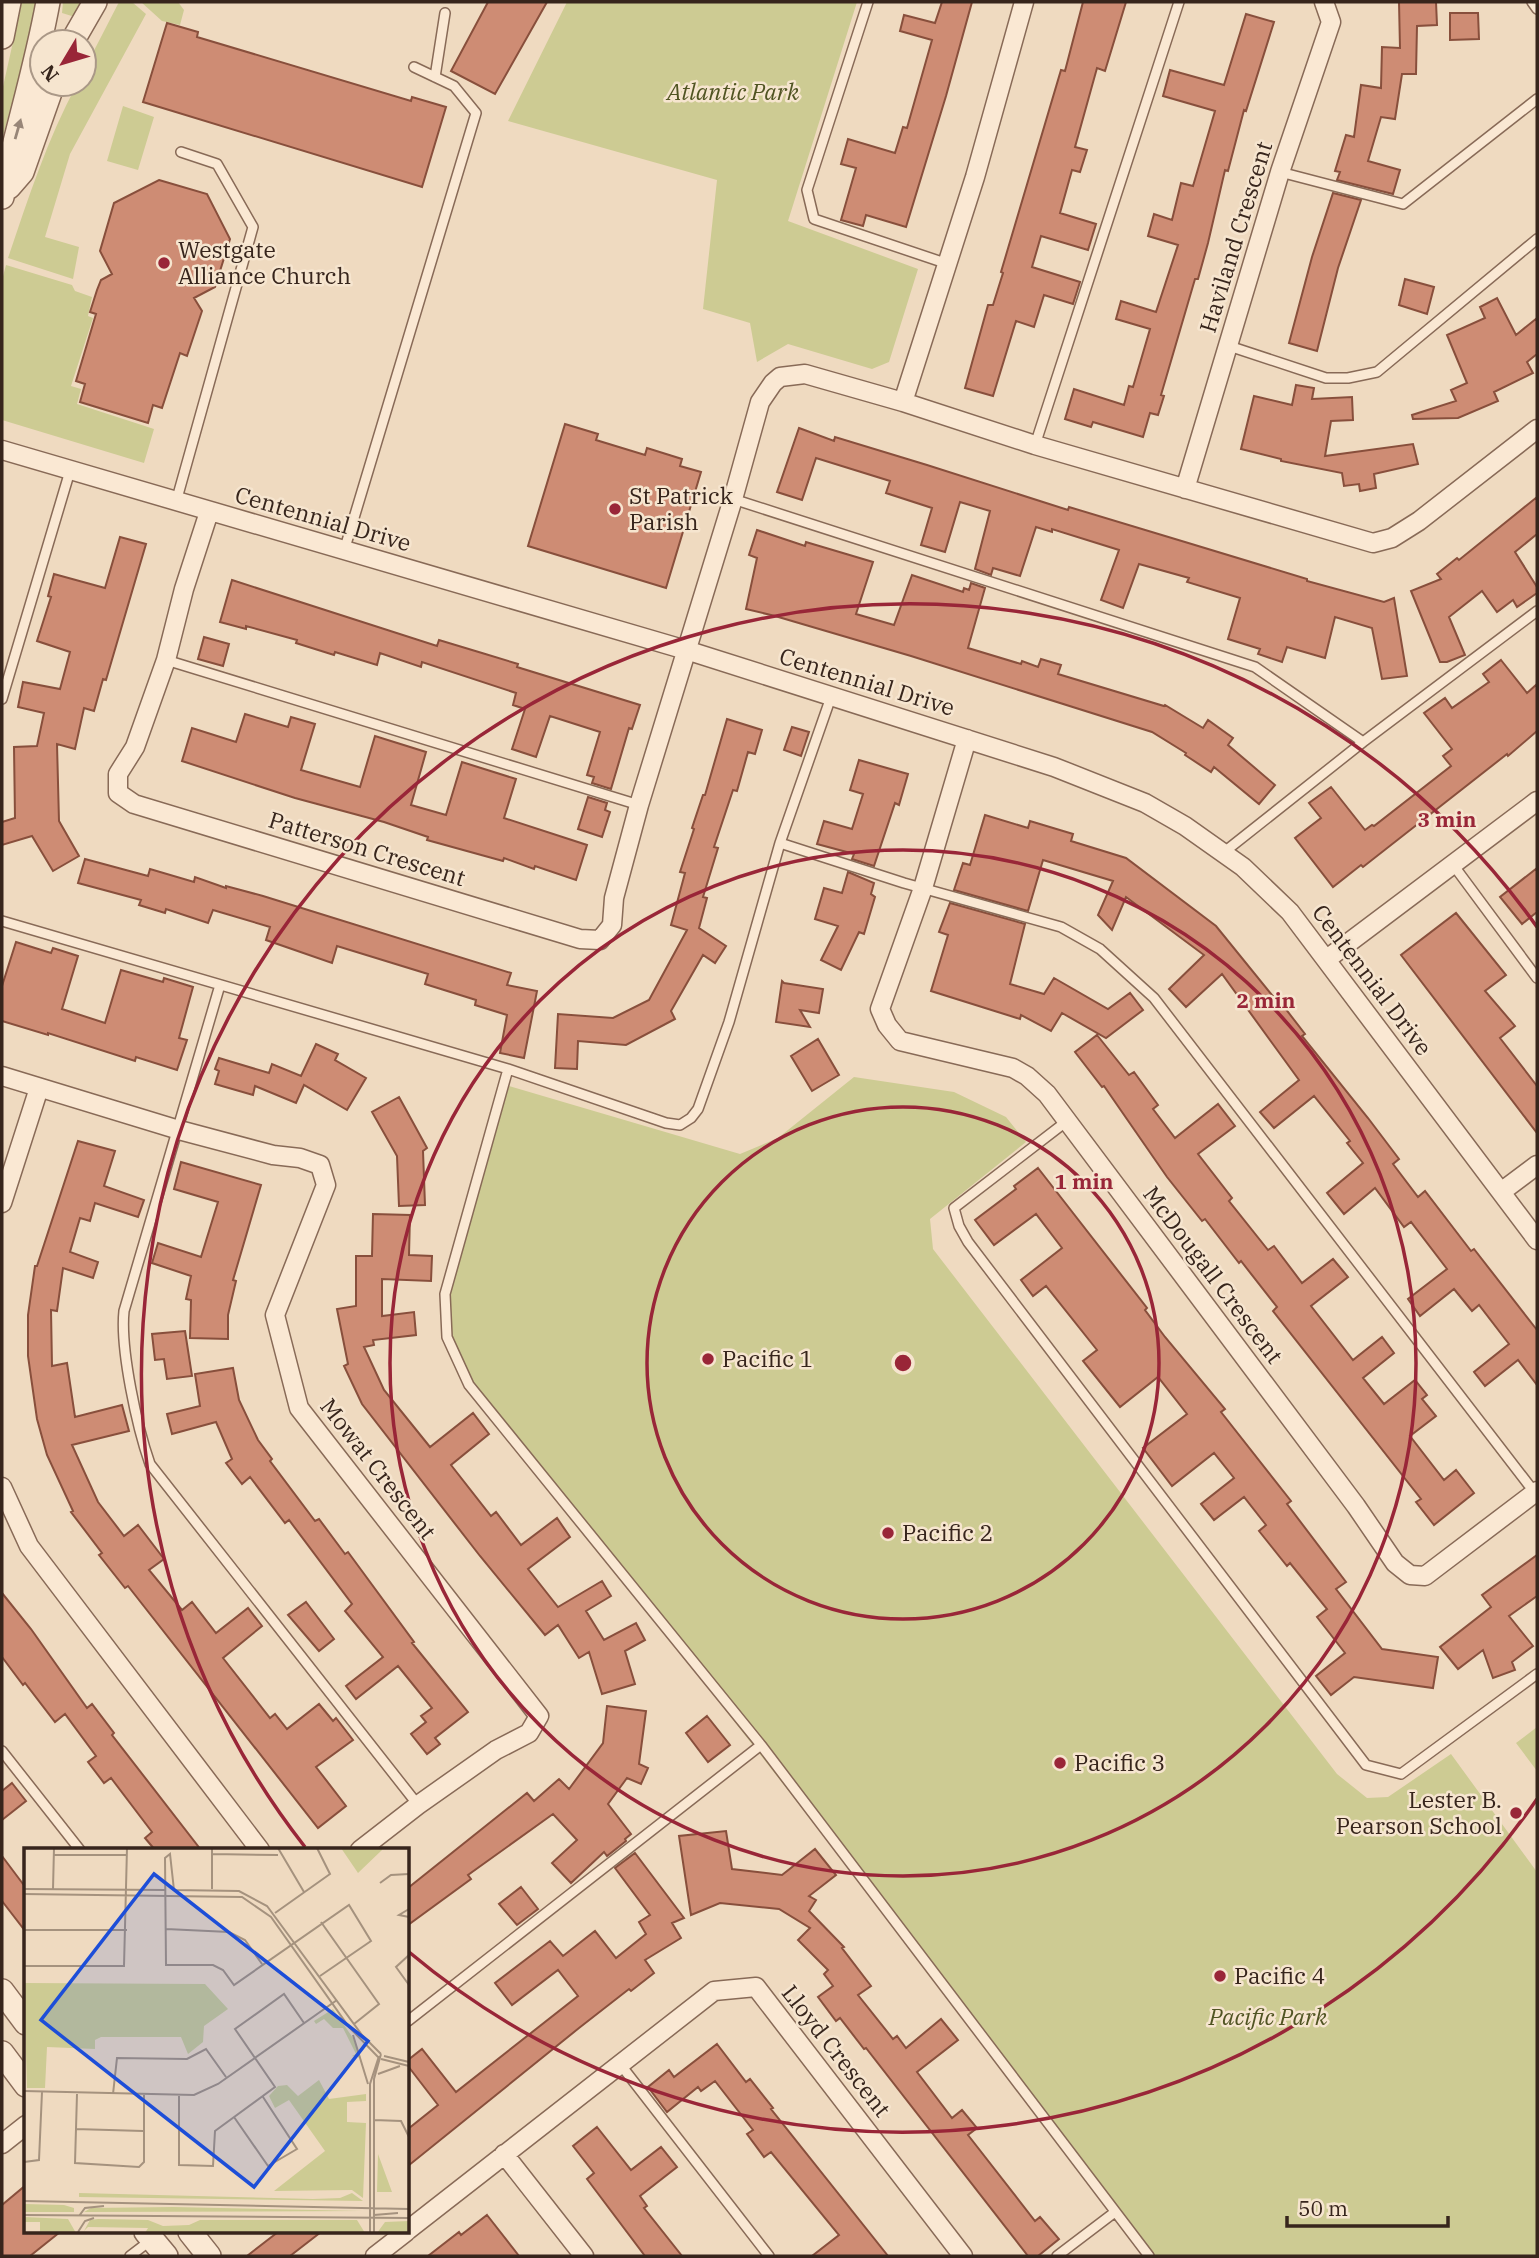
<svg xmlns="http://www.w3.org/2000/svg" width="1539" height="2258" font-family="'IBM Plex Serif',serif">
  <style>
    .green { fill: #cdcb93 }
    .building { fill: #ce8c74; stroke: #884f3c; stroke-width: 2 }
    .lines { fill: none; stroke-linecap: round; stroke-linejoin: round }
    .service-casing { stroke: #886a57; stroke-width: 12 }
    .minor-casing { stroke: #886a57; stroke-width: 21 }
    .tertiary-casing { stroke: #886a57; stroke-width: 26 }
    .service { stroke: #fae8d3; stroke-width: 9 }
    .minor { stroke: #fae8d3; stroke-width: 18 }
    .tertiary { stroke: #fae8d3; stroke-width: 23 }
    .oneway { fill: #988678 }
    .ring { fill: none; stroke: #992638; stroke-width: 3.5 }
    .poi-dot { fill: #992638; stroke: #f6e5cf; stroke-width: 2.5 }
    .labels { text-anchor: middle; stroke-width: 5; stroke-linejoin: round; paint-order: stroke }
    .park-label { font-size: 23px; font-style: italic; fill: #505422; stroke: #f6e5cf }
    .street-label { font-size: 23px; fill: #37251c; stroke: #f6e5cf }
    .poi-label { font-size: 23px; fill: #37251c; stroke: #f6e5cf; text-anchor: start }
    .inset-road { fill: none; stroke: #a5927e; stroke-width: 2 }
    .view { fill: #1d4ed8; fill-opacity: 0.15; stroke: #1d4ed8; stroke-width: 3.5 }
    .inset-edge { fill: none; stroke: #37251c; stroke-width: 3.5 }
    .centre { fill: #992638; stroke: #f6e5cf; stroke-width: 3.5 }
    .ring-label { font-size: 21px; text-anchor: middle; font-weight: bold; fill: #992638; stroke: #f6e5cf; stroke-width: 5; stroke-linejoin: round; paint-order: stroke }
  </style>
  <rect width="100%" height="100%" fill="#efdac0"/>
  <path class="green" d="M22,2H37L27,50L2,139V91Z
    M63,2H85L75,17L62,13Z
    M119,2H132L146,14L70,154L45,237L79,247L73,279L8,258C28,199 47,140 77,84H84V70Z
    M141,2H178L184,10L180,25L162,21Z
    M567,2H857L788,221L918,269L889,362L872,369L788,344L757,362L750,323L703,309L717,180L508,121Z
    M123,106L154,117L138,170L107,161Z
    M6,265L72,285L75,291L92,297L88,316L93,318L71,386L81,389L77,404L154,429L144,463L2,420V280Z
    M854,1077L954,1092L1006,1117L1026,1142L930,1219L933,1249L1337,1774L1367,1798L1388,1797L1451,1754L1537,1872V2256H1152L472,1386C449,1341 443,1330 452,1279L509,1086L740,1154L778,1138Z
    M1537,1727V1771L1516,1743Z"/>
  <path class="building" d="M488,2H547L495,94L451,71Z
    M942,2H972L946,96L906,227L866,215L863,226L841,220L856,168L841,164L848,139L895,153L903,127L907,128L932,40L900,31L904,15L935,23Z
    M1083,2H1126L1105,71L1097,68L1075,147L1087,150L1080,172L1072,170L1060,213L1096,224L1088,250L1041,236L1032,267L1080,282L1073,304L1044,295L1034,327L1016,321L993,396L965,388L988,305H993L1003,273L1001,272L1061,70L1065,71Z
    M1399,2H1436L1437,25L1417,26L1416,74H1402L1395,119L1381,117L1368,161L1400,170L1393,194L1337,180L1340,172L1335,171L1346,135L1354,137L1361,85L1381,88L1382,47L1400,48Z
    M1450,13H1478L1479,39L1450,40Z
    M1246,14L1274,22L1246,111L1244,110L1228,171L1225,170L1208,243L1198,279H1195L1161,395L1164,396L1158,415L1150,413L1143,437L1093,422L1091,427L1065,419L1074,389L1124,405L1129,386L1133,387L1150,329L1116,319L1121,301L1156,312L1178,245L1148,236L1154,214L1172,220L1181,183L1193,186L1215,111L1163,96L1170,70L1224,85Z
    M167,23L198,32L197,37L411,101L412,97L446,107L422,187L143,102Z
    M159,180L207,194L230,239L215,287L194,298L202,311L187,356L180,353L162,408L153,405L148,423L80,402L85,384L76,381L96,314L90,312L97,290L101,280L112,274L100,251L114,203Z
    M1333,193L1361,200L1338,268L1317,351L1289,343L1312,257Z
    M1405,279L1434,287L1427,314L1399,305Z
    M1497,298L1516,335L1537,318V354L1527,362L1533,373L1494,392L1498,401L1458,418L1413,419L1412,415L1456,401L1451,390L1467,383L1447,335L1485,318L1480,307Z
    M1296,385L1314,388L1312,399L1352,397L1353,420L1331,421L1325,456L1413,444L1418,464L1374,474L1376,488L1360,491L1359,484L1344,486L1342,473L1281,461V459L1241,449L1254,396L1292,405Z
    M565,424L598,434L596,440L645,455L647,448L682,459L680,466L701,472L666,588L528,546Z
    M799,428L834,441L835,437L927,465L1068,510L1069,507L1185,542L1307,579V581L1384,602L1394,598L1407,676L1382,679L1372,628L1335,617L1325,658L1287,647L1282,662L1258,654L1260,649L1228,639L1240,598L1187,582L1189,578L1139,564L1123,608L1101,600L1119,550L1052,529V532L1036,527L1020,576L993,568L991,575L975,569L990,511L960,502L945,552L921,545L932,508L886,493L890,481L816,458L802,500L777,492Z
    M1537,497V534L1515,552L1537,587V593L1517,607L1513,600L1497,612L1482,591L1449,617L1465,655L1447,662H1440L1411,591L1441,579L1437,574L1457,558L1459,560Z
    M757,530L805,546L806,542L873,562L856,614L894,625L912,575L963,592L964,588L969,590L971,583L985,588L968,648L1021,664L1022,661L1038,667L1041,659L1061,665L1058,674L1164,706L1165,705L1203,728L1208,720L1233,738L1228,745L1275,785L1259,804L1214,767L1211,772L1185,755L1186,753L1152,732L911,656L775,616L746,609L757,558L749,555Z
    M120,537L146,544L106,680L103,679L94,711L84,708L75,749L57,744L59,821L79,856L53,871L32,836L2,845V822L15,818L14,747L37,746L44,713L18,707L23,682L60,689L70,652L37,641L51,597L48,596L54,574L105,588Z
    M232,580L437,646L439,640L482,653L518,664L517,667L640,705L632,729L629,728L611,789L592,783L594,777L587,775L600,732L550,716L536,757L512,749L525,709L513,705L516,693L422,662L421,667L380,653L377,665L335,652L334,655L296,643L297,640L246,626V629L220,622Z
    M204,637L229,644L223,666L198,659Z
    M1501,660L1527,693L1537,684V731L1508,756L1507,754L1363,867L1361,865L1333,887L1295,838L1321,818L1309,803L1331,787L1365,830L1372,825L1374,826L1451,766L1443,756L1452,749L1424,713L1445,698L1452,708L1489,682L1483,674Z
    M245,714L288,727L291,717L315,724L301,770L360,787L375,736L426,752L411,805L446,815L462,762L516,779L504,818L587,845L576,880L535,866L534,869L504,858L503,861L427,840L428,837L384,822L295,798L182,761L192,728L236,742Z
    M727,719L762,730L755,754L748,752L737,791L733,790L714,847L718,848L703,897L707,898L699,928L726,946L715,963L703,955L671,1011L675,1019L626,1045L578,1041L577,1069L555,1068L558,1014L613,1018L649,1000L687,930L671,925L685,873L680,872L694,829L692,828L703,795H705Z
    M792,727L809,732L801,756L784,750Z
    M859,760L908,774L899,805L895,803L874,866L852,859L854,854L817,844L824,821L852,829L863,794L850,790Z
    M588,797L607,803L605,810L610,812L602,837L578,829Z
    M985,815L1028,828L1030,821L1073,834L1071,841L1126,858L1216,926L1276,1000L1278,999L1305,1034L1302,1036L1368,1118L1399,1159L1393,1164L1418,1197L1425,1191L1471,1251L1474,1249L1537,1330V1385L1518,1360L1485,1386L1474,1372L1509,1344L1479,1305L1472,1311L1454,1289L1420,1316L1408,1299L1447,1269L1411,1222L1404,1227L1375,1188L1344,1214L1327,1193L1363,1163L1347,1143L1350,1141L1314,1096L1274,1128L1260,1112L1299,1080L1222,974L1186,1007L1169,989L1204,955L1126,897L1112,930L1098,915L1113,881L1043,860L1028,911L954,890L963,863L970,865Z
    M85,859L148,876L150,869L194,882L195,877L226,888V886L263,896L511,973L507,985L537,991L524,1058L500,1053L507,1015L475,1005L476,1000L425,984L428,974L337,946L332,963L266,940L270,927L213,910L208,923L166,909L165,913L139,905L141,900L78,883Z
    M1537,868V912L1522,924L1500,897Z
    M848,872L874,883L871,894L875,897L864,934L859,932L841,970L821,960L838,926L815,919L824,888L842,893Z
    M950,903L1025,924L1010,984L1044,994L1054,978L1108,1009L1130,993L1143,1010L1106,1038L1062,1013L1051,1031L1021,1015L1020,1019L931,991L948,935L939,932Z
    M1456,913L1506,975L1485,991L1515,1026L1500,1038L1537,1086V1133L1401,955Z
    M16,942L51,953L53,948L78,956L62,1009L105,1023L121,970L163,982L164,978L193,987L179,1038L187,1040L177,1070L136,1057L135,1061L48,1033V1035L2,1021V986Z
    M782,981L784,983L823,989L819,1013L800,1010L810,1027L776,1022Z
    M1097,1035L1129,1075L1134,1072L1158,1105L1153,1109L1175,1138L1218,1104L1235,1126L1198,1154L1232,1198L1229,1201L1268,1250L1274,1246L1302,1283L1333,1259L1348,1277L1311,1306L1353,1360L1382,1337L1394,1353L1363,1378L1384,1404L1415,1380L1427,1395L1422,1399L1436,1416L1410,1436L1444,1480L1456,1470L1474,1493L1434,1525L1416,1502L1421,1499L1273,1311L1277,1307L1241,1261L1239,1263L1205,1219L1202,1221L1167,1177L1104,1086L1102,1087L1075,1052Z
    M818,1039L839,1075L812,1091L791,1056Z
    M316,1044L338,1054L335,1060L366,1078L347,1110L304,1085L296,1103L255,1086L253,1095L215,1084L219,1071L215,1069L219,1058L269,1073L272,1064L301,1076Z
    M399,1097L427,1148L423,1151L425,1205L399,1206L397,1156L372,1112Z
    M78,1141L115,1151L104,1186L144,1200L138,1217L95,1203L90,1221L80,1218L70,1252L98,1262L93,1278L63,1268L57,1311L51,1310L52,1366L67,1363L75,1417L122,1405L129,1431L72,1445L98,1502L124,1536L138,1525L164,1559L149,1570L182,1610L192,1602L216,1633L248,1608L262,1626L223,1658L270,1718L275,1714L287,1729L319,1704L333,1721L336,1718L353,1740L316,1767L346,1806L318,1828L128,1586L125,1588L99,1555L102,1553L71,1512L73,1511L47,1455L37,1419L28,1356V1315L35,1266H37Z
    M181,1162L261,1185L233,1280L236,1281L228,1315V1339L190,1338L191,1300L186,1299L191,1276L152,1263L158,1243L201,1257L218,1202L174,1189Z
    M1038,1168L1147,1308L1145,1310L1165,1337L1225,1409L1221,1412L1291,1501L1287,1504L1346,1582L1336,1589L1382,1649L1438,1657L1433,1688L1354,1677L1331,1695L1316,1676L1345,1653L1317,1617L1327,1609L1290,1563L1287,1566L1259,1531L1266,1525L1244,1497L1214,1520L1201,1504L1234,1478L1214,1453L1172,1486L1143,1448L1187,1414L1158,1377L1120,1407L1083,1361L1097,1350L1046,1286L1033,1296L1021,1280L1062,1248L1036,1214L994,1245L975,1220L1016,1189L1014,1186Z
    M373,1214L410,1215L409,1255L432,1256L431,1281L382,1279V1316L414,1312L416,1335L373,1340L374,1345L364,1347L384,1390L430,1447L473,1413L489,1434L451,1465L491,1516L496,1512L521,1545L557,1518L570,1537L528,1569L558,1607L602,1581L611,1596L586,1611L604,1640L636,1623L645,1640L625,1651L635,1684L602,1694L589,1652L579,1658L558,1625L545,1635L480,1556L362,1404L344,1366L348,1364L337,1309L356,1306V1256H372Z
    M185,1331L192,1376L167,1379L164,1359L155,1360L152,1334Z
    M233,1368L239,1400L258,1440L272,1459L270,1461L315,1521L319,1519L345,1554L348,1552L414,1642L412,1643L468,1712L435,1738L440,1744L427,1754L411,1734L426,1722L421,1716L432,1708L398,1666L356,1699L346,1686L383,1657L345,1611L352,1604L289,1520L285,1523L250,1477L242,1484L226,1463L232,1459L216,1422L172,1434L167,1414L200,1406L195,1374Z
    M1537,1555V1596L1509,1616L1533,1646L1512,1662L1515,1670L1493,1678L1483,1650L1458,1669L1440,1647L1491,1607L1482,1595Z
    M2,1593L31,1629L87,1708L92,1704L114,1733L112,1735L201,1850H155L145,1838L152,1832L111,1778L104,1783L88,1762L96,1756L65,1714L55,1722L25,1683L23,1685L2,1657Z
    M306,1602L334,1639L319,1651L288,1615Z
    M607,1706L646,1711L639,1764L648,1768L641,1784L627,1778L608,1804L631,1834L625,1839L626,1841L607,1856L604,1852L571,1883L552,1863L577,1840L553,1814L468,1875L471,1879L408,1925V1888L527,1793L534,1801L559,1779L569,1789L603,1743Z
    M707,1716L730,1745L708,1762L686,1733Z
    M12,1783L26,1801L2,1820V1791Z
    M726,1831L732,1869L782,1875L815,1849L836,1875L809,1896L816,1900L809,1911L844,1947L842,1948L871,1986L858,1995L893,2039L897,2036L906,2048L941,2019L958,2040L917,2072L952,2118L962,2110L977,2128L968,2135L1035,2221L1040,2217L1059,2239L1038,2256H1028L866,2048L864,2049L840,2018L836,2021L818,1997L833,1986L824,1974L828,1970L798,1940L810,1928L779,1909L720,1903L691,1915L679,1836Z
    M635,1853L684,1918L672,1923L681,1938L645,1960L654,1973L631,1991L629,1989L579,2028L408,2166V2129L438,2105L408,2066V2060L422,2049L456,2092L578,1996L558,1970L512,2005L495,1983L550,1941L563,1956L595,1931L616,1958L646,1934L639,1922L650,1915L615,1868Z
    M2,1856L26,1888V1932L2,1901Z
    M521,1887L538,1909L517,1925L499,1904Z
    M717,2044L746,2082L750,2079L773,2108L771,2109L888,2256H812L839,2235L771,2152L764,2157L747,2134L753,2130L715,2081L701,2091L698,2087L667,2112L648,2087L669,2070L674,2077Z
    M597,2127L631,2170L661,2147L677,2167L640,2196L647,2206L644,2208L682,2256H645L587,2179L594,2173L573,2146Z
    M26,2185V2232H60L30,2256H2V2205Z
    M487,2215L519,2256H428L459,2232L461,2235Z
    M278,2232H321L290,2256H247Z"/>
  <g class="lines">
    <g class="service-casing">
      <path id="service" d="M868,2L807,190L814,219L948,264
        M1532,2L1537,9
        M435,77L445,13
        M1280,172L1403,204L1537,99
        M1229,346L1326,378H1348L1377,372L1537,239
        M1035,445L1179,2
        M733,499L1255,667L1363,742
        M176,502L253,227L217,164L181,152
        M344,551L476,113L454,86L414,67
        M166,660L639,805
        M2,699L70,471
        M780,843L904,883L1061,927L1100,949L1154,998L1535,1493
        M1223,853L1363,742L1537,611
        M1454,866L1537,978
        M2,921L508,1069L666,1123L680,1125L691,1118L698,1109L729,1022L780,843L831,697
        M220,985L124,1311C120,1349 137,1427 150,1464L418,1805
        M508,1069L445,1294L447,1337L469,1385L761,1745L1149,2256
        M1067,1121L954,1208L959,1226L968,1242L1366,1765L1401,1774L1537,1674
        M2,1751L80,1850
        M408,2021L761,1745
        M620,2064L769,2256
        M130,2256L151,2240
        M1057,2256L1115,2212"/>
    </g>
    <g class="minor-casing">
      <path id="minor" d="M903,402L975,177L1024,2
        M2,450L686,650L1054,767L1145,803L1185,826L1243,867L1290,912L1537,1240
        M1185,489L1280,172L1331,22L1324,2
        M209,512L184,589L166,660L135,747L118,774V793L134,804L580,939L600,940L612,925L614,898L639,805L733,499L760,402L773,383L780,377L805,374L903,402L1035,445L1373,543L1392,538L1419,521L1537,429
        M967,739L923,888L880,1009L887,1025L900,1041L1013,1068L1027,1076L1047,1094L1356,1506L1395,1563L1410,1575L1425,1576L1537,1491
        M1327,959L1537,801
        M2,1076L179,1130L273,1155L300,1158L320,1165L326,1185L275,1315L299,1408L539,1716L529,1733L496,1750L418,1805L360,1850
        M1501,1192L1537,1165
        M2,1203L39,1088
        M2,1487L29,1546L260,1850
        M2,2144L26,2125
        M504,2154L584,2256
        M408,2230L714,1991L756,1987L963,2256
        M375,2256L406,2232"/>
    </g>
    <g class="tertiary-casing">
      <path id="tertiary" d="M2,37L9,2
        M72,42L95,2
        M9,187L22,172L53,84
        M2,197C16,132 36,68 48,2
        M2,1991L26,2023
        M2,2053L26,2085
        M146,2232L166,2256
        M190,2232L209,2256"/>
    </g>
    <use href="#service" class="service"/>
    <use href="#minor" class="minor"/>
    <use href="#tertiary" class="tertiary"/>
  </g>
  <defs><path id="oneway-solid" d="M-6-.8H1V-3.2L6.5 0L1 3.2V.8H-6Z" transform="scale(1.75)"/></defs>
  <use class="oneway" href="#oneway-solid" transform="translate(18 129) rotate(-74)"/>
  <g class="ring">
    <circle cx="903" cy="1363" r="256"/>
    <circle cx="903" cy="1363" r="513"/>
    <path d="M1537 1799A769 769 0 0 1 409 1952M305 1847A769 769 0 1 1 1537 927"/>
  </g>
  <g class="poi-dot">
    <circle cx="164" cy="263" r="7"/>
    <circle cx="615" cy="509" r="7"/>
    <circle cx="708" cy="1359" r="7"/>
    <circle cx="888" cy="1533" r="7"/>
    <circle cx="1060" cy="1763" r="7"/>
    <circle cx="1516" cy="1813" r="7"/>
    <circle cx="1220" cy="1976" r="7"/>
  </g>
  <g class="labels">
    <g class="park-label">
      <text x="733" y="100">Atlantic Park</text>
      <text x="1268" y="2025">Pacific Park</text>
    </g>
    <g class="street-label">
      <text transform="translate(1236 237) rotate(-73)" y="8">Haviland Crescent</text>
      <text transform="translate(323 519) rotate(16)" y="8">Centennial Drive</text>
      <text transform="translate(867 682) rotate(17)" y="8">Centennial Drive</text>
      <text transform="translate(367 849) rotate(17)" y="8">Patterson Crescent</text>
      <text transform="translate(1372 980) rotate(53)" y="8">Centennial Drive</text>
      <text transform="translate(1213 1275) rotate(53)" y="8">McDougall Crescent</text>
      <text transform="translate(378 1469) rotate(52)" y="8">Mowat Crescent</text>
      <text transform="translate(836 2051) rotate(52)" y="8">Lloyd Crescent</text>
    </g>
    <g class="poi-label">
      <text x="178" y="258">Westgate<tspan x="178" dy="26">Alliance Church</tspan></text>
      <text x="629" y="504">St Patrick<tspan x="629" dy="26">Parish</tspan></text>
      <text x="722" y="1367">Pacific 1</text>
      <text x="902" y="1541">Pacific 2</text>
      <text x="1074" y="1771">Pacific 3</text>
      <text x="1502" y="1808" text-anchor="end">Lester B.<tspan x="1502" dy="26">Pearson School</tspan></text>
      <text x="1234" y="1984">Pacific 4</text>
    </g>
  </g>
  <g transform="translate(24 1848)">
    <rect width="385" height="385" fill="#efdac0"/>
    <path d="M317,0H358V2L334,25ZM0,135L181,136L204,161L180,178L179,194L164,206L157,189H77L71,192V201L23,199L21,240H3ZM309,161L329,190L337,210L328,208L332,206L319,180H309L300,171L292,176L290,173ZM295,232L305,251L342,246V253L323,254V274L342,275L339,350L328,342L250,343L301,303L265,252L251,260L245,248L254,238L263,237L274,248ZM354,306L368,344H353ZM55,345L289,351L316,350L328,345L339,353L55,349ZM0,356L40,357L50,360V364H0ZM149,359L339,363L60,364L67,360ZM0,369L44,371L52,385H16V374H0ZM74,371L124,372L139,378L165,377L176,372H333L341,385H121L124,380L64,379L60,383L66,372ZM385,373V385H353L361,374Z" fill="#cdcb93"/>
    <path class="inset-road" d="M254,0L280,44M188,6L254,7M30,7H102M356,35L367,27L385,26M0,41L142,42M29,41L30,0M188,41V0M150,42L146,6L141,10L142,117H189L199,122L210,137L325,57L347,93L296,128M150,42L215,43L243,58L338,187L357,206M0,46L218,49L247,69L325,179L355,210M385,61L375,67L385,69M251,65L306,26L293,0M297,74L355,156L330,176M142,81L205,84L221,92L238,116M0,82H103M385,107L372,119L385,137M0,118H100L103,0M329,187L344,236M360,208L385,214M357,211L385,218M354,226L376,218M0,243L170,247L194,236L313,152M53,246L51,315L115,319L120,314V247M89,246L93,210L163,211L182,201L202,229M155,248V317L189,318L191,283L251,239L211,181L260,146L280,175M210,269L244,318L273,301L239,249M350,272L377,273L385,289M51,281L119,283M0,314L15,312L18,244M0,353L385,361M0,367L385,370M350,367L374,365M55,368L61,360L80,358M54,384L61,373L70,370M346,385V236L355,208M350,385V231L357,206"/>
    <path class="view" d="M130,26L344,193L230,339L17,172Z"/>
    <rect width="385" height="385" class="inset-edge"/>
  </g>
  <circle cx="903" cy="1363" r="10" class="centre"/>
  <g class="ring-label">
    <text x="1447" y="827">3 min</text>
    <text x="1266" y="1008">2 min</text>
    <text x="1084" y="1189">1 min</text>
  </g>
  <rect width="1539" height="2258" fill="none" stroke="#37251c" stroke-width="7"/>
  <g transform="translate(63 63) rotate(232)"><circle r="33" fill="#f6e5cf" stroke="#aa9887" stroke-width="2"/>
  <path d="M0-5L12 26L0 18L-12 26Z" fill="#992638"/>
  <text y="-10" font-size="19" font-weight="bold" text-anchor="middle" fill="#37251c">N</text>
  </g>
  <path d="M1287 2216v10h161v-10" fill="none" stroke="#37251c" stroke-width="3.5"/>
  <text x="1298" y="2216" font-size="21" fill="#37251c" stroke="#f6e5cf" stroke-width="5" paint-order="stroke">50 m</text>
</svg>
